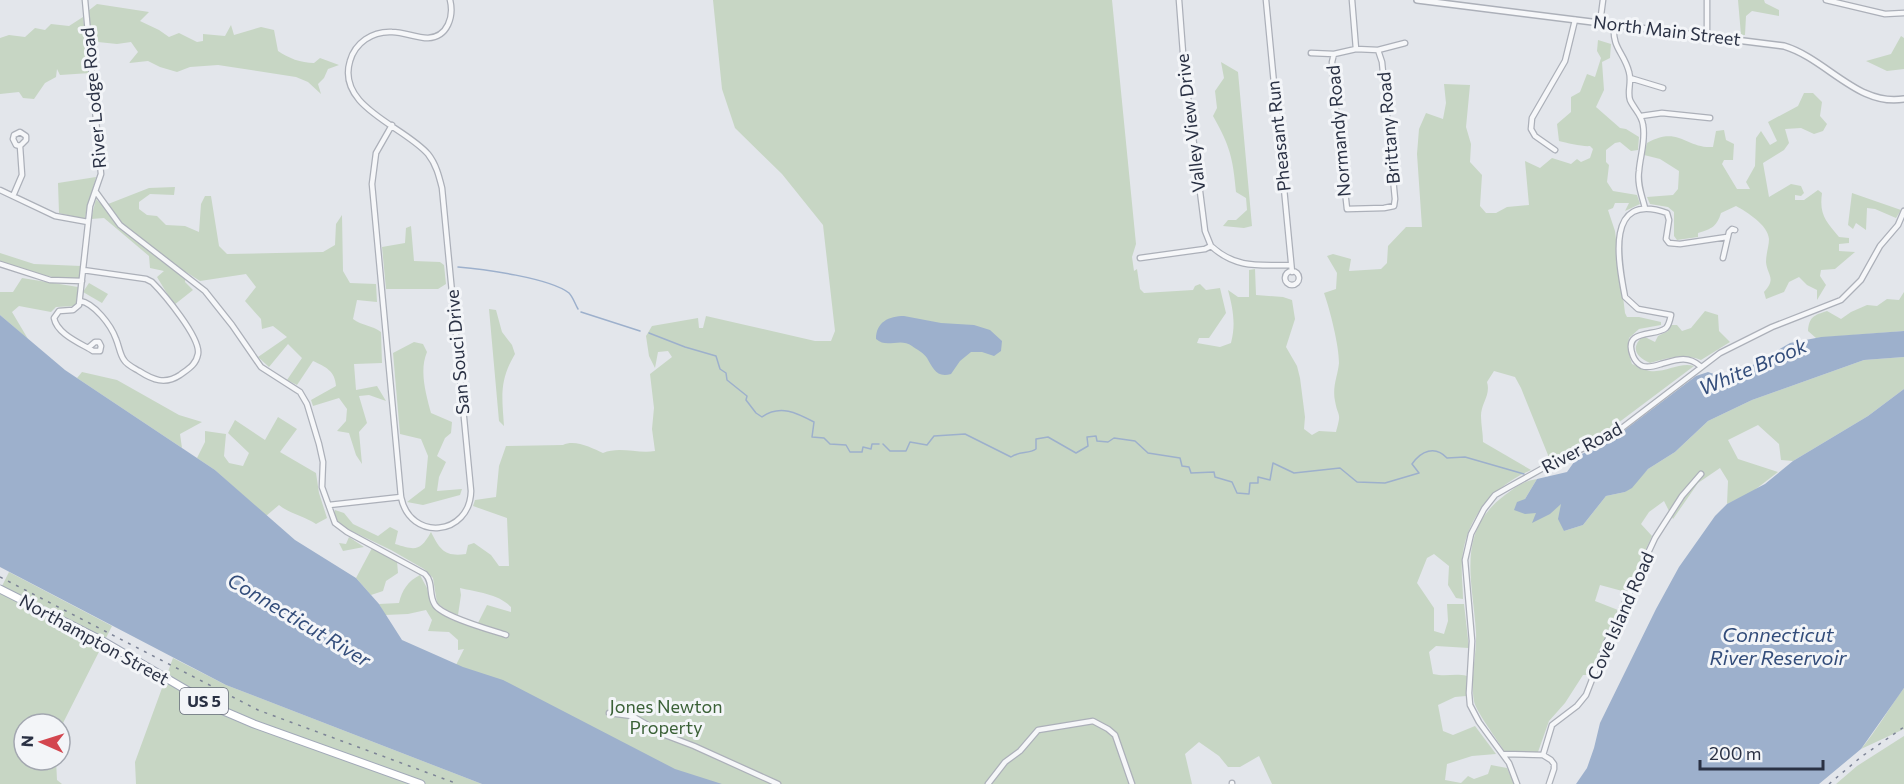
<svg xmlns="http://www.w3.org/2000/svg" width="1904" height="784" font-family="Commissioner,sans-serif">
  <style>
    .green { fill: #c7d6c4 }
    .water { fill: #9db0cc }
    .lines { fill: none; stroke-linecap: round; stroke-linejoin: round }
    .stream { stroke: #9db0cc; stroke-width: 1.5 }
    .minor-casing { stroke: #acb0b9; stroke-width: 7 }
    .tertiary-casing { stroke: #acb0b9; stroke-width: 8 }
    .primary-casing { stroke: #a2a9b8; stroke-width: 9 }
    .minor { stroke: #f6f7f9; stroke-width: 4.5 }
    .tertiary { stroke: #f6f7f9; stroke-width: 5 }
    .primary { stroke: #fff; stroke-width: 7 }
    .rail { stroke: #7c8396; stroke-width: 1.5; stroke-dasharray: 3 6; stroke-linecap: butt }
    .labels { text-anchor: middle; stroke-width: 6; stroke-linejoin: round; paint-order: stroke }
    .shield { fill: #f3f5f8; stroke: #666c7a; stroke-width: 1.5 }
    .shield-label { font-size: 16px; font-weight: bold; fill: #2a3144 }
    .street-label { font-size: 18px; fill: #2a3144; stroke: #f3f5f8 }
    .park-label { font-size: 18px; fill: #3b6137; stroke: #f3f5f8 }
    .water-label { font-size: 20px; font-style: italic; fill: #324c7a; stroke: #f3f5f8 }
  </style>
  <rect width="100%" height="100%" fill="#e3e6eb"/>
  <path class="green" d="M713,0H1112L1136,244L1132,257L1134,271L1137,269L1140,289L1144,293L1193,290L1195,286L1200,284L1206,290L1220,288L1226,313L1209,338H1199L1197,343L1220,347L1231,343C1236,324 1233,309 1228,290L1238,297H1249V270L1255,269L1256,295L1283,297L1292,300L1295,319L1286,347L1297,366L1300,378L1305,417L1304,429L1312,435L1319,431L1336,432C1342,411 1338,418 1335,401C1332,387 1338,375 1339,363C1339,345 1330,310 1324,293L1336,289L1337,273L1327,256L1333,254L1351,259L1349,271L1381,269L1387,263L1388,246L1406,227H1422L1417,154L1419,129L1426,113L1443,119L1446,103L1444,84L1470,85L1466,127L1471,144L1470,162L1482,175L1480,206L1486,213H1496L1507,207L1529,205L1525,161L1540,168L1552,158L1571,164L1577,159L1581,162L1590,158L1593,149L1590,146C1584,147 1567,143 1559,141L1557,124L1571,112V97L1580,92L1587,74L1595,77L1601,58L1597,51L1598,40L1611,44L1610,58L1602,62L1604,90L1596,107L1620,128L1626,129L1639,137L1638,150L1631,151L1620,142L1615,143L1606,150V162L1609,165L1607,182L1613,191L1637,195L1640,204L1625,211L1629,203H1615L1613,208L1608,210L1615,231L1625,313L1627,317H1639L1661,322V325L1639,329L1629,338L1628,351L1632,364C1637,366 1644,370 1650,371C1666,373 1679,362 1694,366L1610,429L1550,460L1521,388L1515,377L1494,371L1487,382C1491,395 1481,403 1481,416C1481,425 1483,433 1483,442L1531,470C1493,487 1465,518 1462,561C1461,574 1463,587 1463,599L1456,598L1448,585L1449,566L1434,554L1427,558L1417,583L1434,608V631L1444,634L1448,621L1447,604H1464L1469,648L1436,646L1429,652L1433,674C1446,677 1455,673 1467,676L1466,696L1455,697L1438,705L1443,731L1453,735L1475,726L1496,754L1472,756L1447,764L1445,780L1461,783L1468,776L1474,779L1488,774L1491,765L1507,768L1514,784H1272L1259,756L1240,767H1228L1219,756L1199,742L1185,754L1192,784H695L453,671L464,649L458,650V640L449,632L428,631L432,620L426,610L408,614L385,615L379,604L399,603C402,590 408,581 420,575L427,588L431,605L452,620L476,627L487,605L511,612V607C499,594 477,592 460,588L461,595L458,615L449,612L437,603L433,578L424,569L391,550L339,525L333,516L335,510L344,513L353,524L378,536L390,527L398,531L395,544C415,550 420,552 431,532C440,550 445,557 466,554L468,545L474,543L491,555L499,566H509L507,518L473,506L475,500L496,497L499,466L506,446L563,445C575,439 592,448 603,453C619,446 638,454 655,451L652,429L654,408L650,374L672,357L668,351L658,352L655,368L649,356L646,336L652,326L698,318L699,328H703L706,316L815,341H831L835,331L823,225L782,174L735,128L722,89Z
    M1738,0H1764L1765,3L1779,10V16L1752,11L1746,16L1745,35H1741Z
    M97,4L149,12L140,21L159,30L169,37L179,33L197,42L203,41V34L225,36L231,25L234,35L261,27L274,30L278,51C288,58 301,63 314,63L320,58L339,65L328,69L324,78L318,84L321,94L308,82L296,77L218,65L190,67L177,72L160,67L148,61L129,63L138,52L131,42L117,44L98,42L95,69L88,11Z
    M83,17L90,73L60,75L57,69L56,77L45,83L34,99L23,98L19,92L0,94V38L9,35L25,37L35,28L45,30L51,24L69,26Z
    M1901,36L1904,38V69L1887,71L1866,61L1891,54Z
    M1221,62L1238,72L1252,226L1244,228L1223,226L1228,220H1236L1247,210L1246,198L1236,192C1233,158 1230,146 1213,116L1217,108L1215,91L1224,78Z
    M1804,93H1813L1822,102L1820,116L1827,124L1823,131L1814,134L1801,128L1785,129L1789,143L1784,150L1763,163L1769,197L1791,184L1801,186L1804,193L1801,196L1795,195V200H1804L1818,190L1822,193C1819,215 1826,221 1839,237L1849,238V243L1839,244V251L1855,252L1835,269L1821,270L1820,276L1826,285L1817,300V290L1807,285L1799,277L1789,282L1784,292L1766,299L1764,292C1777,278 1767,275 1766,262C1766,254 1769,246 1769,239C1768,225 1747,212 1736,206L1721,213C1717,226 1712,229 1698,233V237L1677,240L1674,236V212L1668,207L1650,204L1647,197L1673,195L1678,189L1679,171L1660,159L1644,155L1647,143C1679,125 1686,149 1713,147L1716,131L1724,130L1726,140L1734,144L1733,160H1724L1722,164L1737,189H1750L1746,182L1755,166L1756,138L1761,131L1770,145L1777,141L1768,122L1798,106Z
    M96,177C93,191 87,204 85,219L59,213L58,183Z
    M175,187L174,195L150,194L139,202V209L147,215L157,216L166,225L185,226L199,232L201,204L205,196H211L219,246L227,254L323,252L335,245L336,224L342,215L343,271L350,283L376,284L377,302L357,300L353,319C362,326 372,325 381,332L382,363L354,364L356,390L377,386L386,401L369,395L359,396L367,423L359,432L362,464L356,455L349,433L337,431L346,421L347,409L339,398L313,406L311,400L336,386C335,371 326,367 313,361L297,385L287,380L302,358L288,344L269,367L258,357L287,337L273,326L262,329L261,319L245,301L256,287L246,274L200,281L186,272L185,282L193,290L174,305L157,277L164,271L150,268L149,256L104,218L91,219L96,199L103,206L149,188Z
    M1852,193L1901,210L1896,218L1875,209L1867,208L1866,230L1856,223L1853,229L1848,225Z
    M411,226L414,261L440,262L444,265L446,284L438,289H386L382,247L405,243L406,228Z
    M0,253L34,264L81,266L79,278C50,280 26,271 0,262Z
    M22,278L78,287L76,306L56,307L51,312L19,306L12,312L28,339L0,315V292H13Z
    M89,283L108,294L102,303L83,292Z
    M1904,292V331L1816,338L1808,331C1809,317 1814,315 1827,311L1841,319L1851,312L1867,305L1877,306L1887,299L1899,300Z
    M489,309L496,310L502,332L512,345L515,354C499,381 502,396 504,426L499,421Z
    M1705,311L1718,315L1719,331L1730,342L1701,360C1682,353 1669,358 1650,363C1636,357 1630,348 1643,336L1655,342L1658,336L1668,331L1671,325H1677L1682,331L1691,328Z
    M414,342L423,344L427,352C419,371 426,394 431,413L452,422L451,433L445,438L437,456L446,462L439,477L437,491L462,489L460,495L423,505L407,502L425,488L428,456L421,439L400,434L393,353Z
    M1904,357V389L1868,416L1793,461L1781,460L1779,444L1758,425L1728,440L1738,459L1778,472L1752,492L1727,504L1728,481L1720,468L1698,483L1673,519L1664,501L1649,512L1641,524L1652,536L1626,592L1600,585L1595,601L1618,610L1590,675H1583L1565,703L1549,721L1538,752H1505C1498,741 1475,710 1474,701C1470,678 1477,654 1476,632C1473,581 1455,532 1505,495C1516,487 1523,481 1537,479L1525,499L1537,513L1533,522L1562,503L1564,531L1583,525L1606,496L1625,492L1648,469L1675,452L1708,421L1752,400L1864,360Z
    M82,372L117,380L179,415L202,422L180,434L182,448L77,378Z
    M278,417L297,429L280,452L316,473L319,493L327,518L316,524C304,516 290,514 279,505L266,516L215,470L197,458L205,442V431L226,434L224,456L229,463L243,466L249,453L228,433L235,420L265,440Z
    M349,537L364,547L343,551L339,543L346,544Z
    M372,548L397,561L398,573L386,581L383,591L371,595L356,578Z
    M9,572L112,626L60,729V724H24V760H56L57,780L62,784H0V590Z
    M173,658L226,685L482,784H136L135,762Z
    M1904,688V729L1861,749C1877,730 1889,708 1904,688Z
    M1904,736V784H1836L1857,766Z"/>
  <path class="water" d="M0,315L65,370L215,470L295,540L356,578L379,604L402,640L463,667L503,680L675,769L722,784H482L226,685L0,567Z
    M904,316L941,323L974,325L990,330L1002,341L1001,351L994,356L982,352H971L960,361L951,374C936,378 933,368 927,358C924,353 916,349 912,346C900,337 887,349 876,339C876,322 889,316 904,316Z
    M1904,331V357L1864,360L1752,400L1708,421L1675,452L1648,469L1632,488L1625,492L1606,496L1583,525L1564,531L1558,519L1561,504L1550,514L1532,523L1536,513L1525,514L1514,510L1517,502L1525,499L1537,479L1567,472L1579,455L1605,445L1696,376L1708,372L1717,375L1746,369L1790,343L1821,337Z
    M1904,389V688L1861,749L1819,784H1576L1587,768L1594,748L1600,723L1656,609L1679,567L1715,516L1727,504L1765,484L1793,461L1868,416Z"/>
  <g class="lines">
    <path class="stream" d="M458,267C483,269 550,278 569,293C573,297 575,304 578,309
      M581,312L640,331
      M649,333L685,347L716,356L720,369L726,373L727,380L747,396L746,400L756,413L762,417C780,404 797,413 814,422L812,437L824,438L830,444L846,445L850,452H862L863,447L871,449L872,444H879
      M883,444L890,451H906L910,442L927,445L934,436L965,434L1011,457C1019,451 1029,454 1036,449V439L1048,437L1076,453L1088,446L1087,437L1096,436L1097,441L1108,442L1114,438L1135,441L1148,453L1180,458L1182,466L1189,467L1191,473L1214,472L1215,477L1232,482L1237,493L1249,494L1250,483H1258V477L1270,480L1273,463L1294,473L1340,468L1357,482L1385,483L1419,473L1412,464C1421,451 1435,445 1447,458L1465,457L1524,474"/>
    <g class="minor-casing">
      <path id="minor" d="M85,0L101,174L90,206L79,305L73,310L59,311L54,318C57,334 80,343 93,351H100L101,346L99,342H95L88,348
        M1179,0L1184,66L1203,215L1205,231L1211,246
        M1266,0L1292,272
        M1352,0L1356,49
        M1826,0L1885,14L1904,13
        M1600,23L1603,0
        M1614,25C1612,49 1624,52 1629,72C1632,82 1627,91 1630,100C1634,109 1642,115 1643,125C1646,141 1640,156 1639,171C1637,184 1642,196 1645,208
        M1707,35V0
        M1311,53L1334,54L1356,49L1378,50L1405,43
        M1334,54L1332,62L1335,100L1347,209L1384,208L1394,206L1395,199L1382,62L1378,50
        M1630,78L1663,88
        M1641,116L1662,113L1710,118
        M392,125L376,153L372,184L401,497C410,542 470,536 471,491L442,188C439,176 436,164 428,154C404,126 336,107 350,61C355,43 372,31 392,32C404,32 416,38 428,38C448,37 454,16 450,0
        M1555,150L1535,136L1531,129L1532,118L1565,61L1575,20
        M0,190L55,216L88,222
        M96,192L120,225L205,291L232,325L261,367L300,392L307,404L319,444L323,462L322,487L335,523L347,532L425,574C434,583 428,595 435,605C443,617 491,630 506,635
        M13,196L22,175L20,146L16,145L13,139L14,135L20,132L26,136V140L20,146
        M1140,258L1205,249L1211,246C1236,269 1259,265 1291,265
        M1723,258L1729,232L1732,229L1735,230
        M0,264L50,280L82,281
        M1285 278a7 7 0 1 1 14 0a7 7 0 1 1-14 0Z
        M80,301C94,303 111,325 116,339C119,346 120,355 124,360C127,365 134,368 139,371C153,380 165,385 180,375C188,369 196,365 198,354C201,338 164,294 152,282L146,279L83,270
        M1700,366C1687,355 1676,360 1661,364C1655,366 1648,368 1642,366C1638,364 1635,361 1633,356C1622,328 1656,337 1666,328C1669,325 1670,320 1671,315L1638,309L1625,297C1618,261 1605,191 1667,213L1669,220L1666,239L1669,243L1680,244L1727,237
        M329,505L401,497
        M609,713L632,716L665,735L694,746L778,784
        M1503,754L1543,755L1551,760L1554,764V769L1549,784
        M1543,755L1552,725L1577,706L1586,695L1607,641L1655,538L1682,496L1701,474
        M1232,783V784
        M988,784L1005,762L1020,751L1038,730L1093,721L1108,729L1115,735L1132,784
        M1517,784L1509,763L1479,722L1470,705L1469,693L1472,641L1465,560L1471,534L1484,509L1495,495L1509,487L1554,462L1614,434L1720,353L1772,327L1841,300L1861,280L1880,246L1898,225L1904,211"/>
    </g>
    <g class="tertiary-casing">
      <path id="tertiary" d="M1417,0L1784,46C1827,59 1858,107 1904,99"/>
    </g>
    <g class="primary-casing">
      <path id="primary" d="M0,589L101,640L219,709L254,724L421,784"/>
    </g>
    <use href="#minor" class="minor"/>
    <use href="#tertiary" class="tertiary"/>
    <use href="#primary" class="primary"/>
    <path class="rail" d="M0,577L258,710L458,784
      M1829,784L1861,757L1904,727"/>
  </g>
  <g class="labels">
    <rect class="shield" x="180" y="688" width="48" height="26" rx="4.5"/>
    <g class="shield-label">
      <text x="204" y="707">US 5</text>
    </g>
    <g class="street-label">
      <text transform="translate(1667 31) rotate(7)" y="6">North Main Street</text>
      <text transform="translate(94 98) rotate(-95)" y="6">River Lodge Road</text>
      <text transform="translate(1191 123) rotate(-97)" y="6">Valley View Drive</text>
      <text transform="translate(1389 128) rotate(-95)" y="6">Brittany Road</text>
      <text transform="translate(1339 131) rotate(-95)" y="6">Normandy Road</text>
      <text transform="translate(1279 136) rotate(-96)" y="6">Pheasant Run</text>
      <text transform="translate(458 352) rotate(-95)" y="6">San Souci Drive</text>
      <text transform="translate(1582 448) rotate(-28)" y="6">River Road</text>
      <text transform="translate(1621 616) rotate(-66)" y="6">Cove Island Road</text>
      <text transform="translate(94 640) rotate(29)" y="6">Northampton Street</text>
    </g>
    <g class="park-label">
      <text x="666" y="713">Jones Newton<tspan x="666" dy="21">Property</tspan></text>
    </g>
    <g class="water-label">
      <text transform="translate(1753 367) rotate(-23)" y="7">White Brook</text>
      <text transform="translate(299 620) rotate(31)" y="7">Connecticut River</text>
      <text x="1778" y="642">Connecticut<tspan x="1778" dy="23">River Reservoir</tspan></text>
    </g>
  </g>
  <g transform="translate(42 742) rotate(273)"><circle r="28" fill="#f3f5f8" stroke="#a3a7b0" stroke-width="1.5"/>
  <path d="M0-4.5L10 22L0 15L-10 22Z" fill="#d3464f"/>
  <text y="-9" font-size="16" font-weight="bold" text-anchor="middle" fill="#2a3144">N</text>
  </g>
  <path d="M1700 760v9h123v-9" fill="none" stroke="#2a3144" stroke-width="3"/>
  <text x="1709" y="760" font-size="18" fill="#2a3144" stroke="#f3f5f8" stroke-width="4.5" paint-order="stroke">200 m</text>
</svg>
